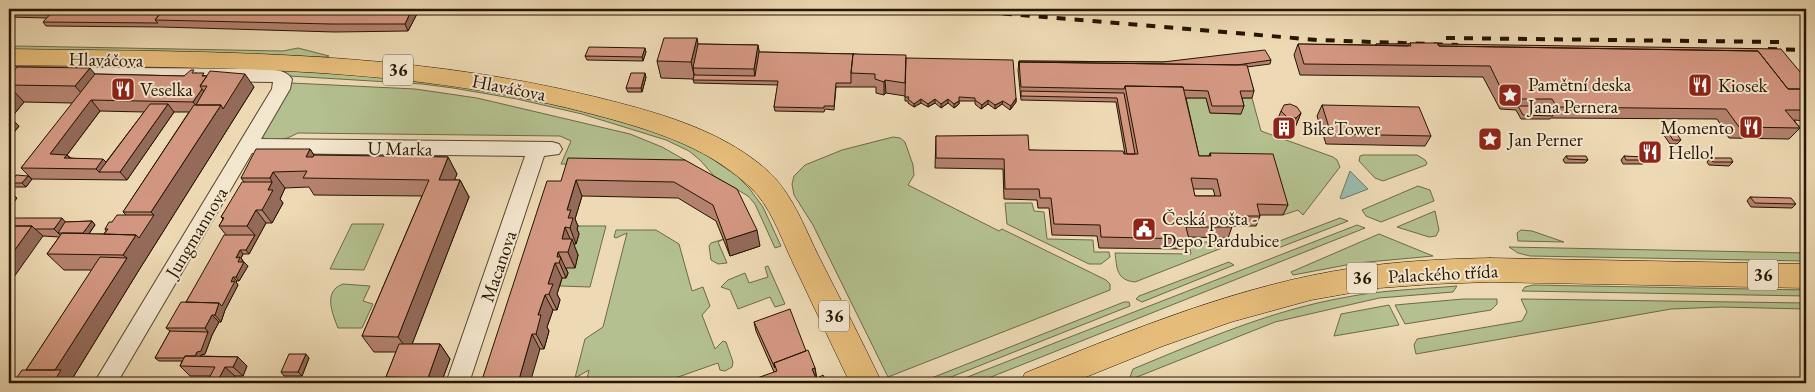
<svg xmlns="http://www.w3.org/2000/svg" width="1815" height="392" font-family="'EB Garamond',serif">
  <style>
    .green { fill: #b4c08f; stroke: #6c6a48 }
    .water { fill: #99baac; stroke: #6b7868 }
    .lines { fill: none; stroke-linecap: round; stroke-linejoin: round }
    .minor-casing { stroke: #57462e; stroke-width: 2 }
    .primary-casing { stroke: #251501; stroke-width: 1 }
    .minor { fill: #f3e6ce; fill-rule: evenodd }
    .primary { fill: #e6bc7a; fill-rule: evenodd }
    .rail { stroke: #251501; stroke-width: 4; stroke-dasharray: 9 9; stroke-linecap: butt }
    .wall { fill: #b5826f; stroke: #251501; fill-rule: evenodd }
    .shaded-wall { fill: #946a5a; stroke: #251501 }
    .building { fill: #d39781; stroke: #251501; fill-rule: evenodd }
    .labels { text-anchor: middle; stroke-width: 4; stroke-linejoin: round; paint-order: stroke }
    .shield { fill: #f3e6ce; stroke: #63543e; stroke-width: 1 }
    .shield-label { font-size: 18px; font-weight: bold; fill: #251501 }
    .street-label { font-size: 19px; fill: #251501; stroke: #f3e6ce }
    .poi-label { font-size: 19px; fill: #251501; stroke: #f3e6ce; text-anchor: start }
  </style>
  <rect width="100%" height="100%" fill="#edd9b3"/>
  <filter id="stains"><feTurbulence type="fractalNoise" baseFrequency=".004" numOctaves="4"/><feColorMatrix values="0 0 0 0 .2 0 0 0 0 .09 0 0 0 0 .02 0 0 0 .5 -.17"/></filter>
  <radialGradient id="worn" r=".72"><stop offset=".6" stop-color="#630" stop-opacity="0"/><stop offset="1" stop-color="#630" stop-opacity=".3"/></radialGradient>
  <path class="green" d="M16,46L283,51L298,48L329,56L326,57L12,50Z
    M273,69L380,75L503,93L582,110L661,133L692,145L737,176L749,188L763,207L781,246L775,248L755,204L748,196L714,176L700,160L689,151L666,140L582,114L517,99L453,88L422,84L289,76Z
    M291,83L415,89L477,98L630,134L662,147L685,160V167L561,164L571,141L560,136L298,133C286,139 276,144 263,138L261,135Z
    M1180,98H1206L1210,113L1241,114L1237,98H1252L1261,131L1333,157L1337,160L1340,167L1303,215L1298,210L1283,215L1269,165L1196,166Z
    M893,137L900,138L905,142L913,165L914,175L908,185L999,231L1002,229L1106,280L1110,284V290L888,377L813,225L794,195L792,184L794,176L805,165L842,150Z
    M1363,155H1417L1425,160L1427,163L1426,165L1383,181L1375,178L1359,161L1360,156Z
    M1418,186L1430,190L1434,201L1381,222L1366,216L1362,210Z
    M1005,203H1032L1034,211L1044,212L1047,239L1093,240L1094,252H1109L1110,257L1101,264H1089L1007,224Z
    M1435,211L1439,230L1436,236L1429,237L1397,227Z
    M1340,218L1348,221L1281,247L1275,245L1277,242Z
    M352,224H384L364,270L330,269Z
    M1357,225L1365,228L976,383H952Z
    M578,226H606L590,287L560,286L562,278H566L568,273H564Z
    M616,230H656L679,244L692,291L703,287L710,306L702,315L715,349L723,341L726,342L733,362L732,367L725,371L720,370L718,363L661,383H586L589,370L575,378L585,339L603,327L627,233L616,238L614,237Z
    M1521,230L1532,231L1564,242L1518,241L1517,233Z
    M1379,234L1433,256L1357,263L1293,275L1291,272Z
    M724,239L718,242L727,263L718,264L711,260L709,246L711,243Z
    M1189,242H1224L1227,246L1135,282C1116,280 1117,268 1115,253L1191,254Z
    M1509,247L1806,253V261L1530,256L1518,253Z
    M1229,262L1234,265L1142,302L1136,299L1139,296Z
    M768,266L785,304L775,307L770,297L738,309L730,290L721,287L728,280L745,273L749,283L768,277L765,267Z
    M343,284L370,286L363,301L373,304L362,328H338C332,313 323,291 343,284Z
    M1533,285L1806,290V296L1522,291L1525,287Z
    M1457,286L1453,292L1379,298L1275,322L1132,379L1130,377L1133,369C1203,340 1272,310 1347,297C1383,290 1421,289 1457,286Z
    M1463,299H1497V304L1491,310L1405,324L1395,305Z
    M1521,299L1806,303V309L1721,307L1671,309L1416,354L1414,345L1417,339L1522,321L1527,312Z
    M1124,302H1129L1130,306L951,377L929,379Z
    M1389,305L1399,325L1334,336L1341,314Z"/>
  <path class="water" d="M1350,171L1368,189L1342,199L1340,198Z"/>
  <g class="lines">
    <g class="minor-casing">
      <path id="minor" d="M9,67L266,69C276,70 286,70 292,79L290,89L261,139L552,142L559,144L562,149L559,154L544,156L469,383H446L525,156L252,153L117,383H94L272,89L273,82L9,79Z"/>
    </g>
    <g class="primary-casing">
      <path id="primary" d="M9,49C207,52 401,49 596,97C656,112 721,129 768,171C793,194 805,229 820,259C841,300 862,341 882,383H850C831,343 812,303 793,263C780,236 771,206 749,186C704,144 642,127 584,112C396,64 201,68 9,65Z
        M1490,258L1806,264V288L1490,282L1434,284L1379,288L1311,300L1231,322L1163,346L1071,383H1020L1025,373C1131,330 1239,285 1353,268C1399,261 1444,259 1490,258Z"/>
    </g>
    <use href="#minor" class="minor"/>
    <use href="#primary" class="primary"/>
    <path class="rail" d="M949,9L1318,40L1458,45
      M1446,38L1779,42
      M1768,49L1806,50"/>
  </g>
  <path class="wall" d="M9,9H417L418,12L408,31L335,32L161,27L46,26L43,22L47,18L9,17Z
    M1410,43L1438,44L1806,79V121L1794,120L1800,128L1789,139L1729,138L1717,119L1551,118L1550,119H1521L1516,110L1500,109L1483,77L1300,75L1294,55L1298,44L1375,45L1376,44H1409Z
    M698,44L758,45L759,52L854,54L906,58L1016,98V102L1010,110L1002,104L995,109L988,104L981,109L975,104V101H959V104L954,108L948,103L941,108L935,103L928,107L921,103L914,107L908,103V101H905V96L886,93L884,95L876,93V87H836L834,110L825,109L824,112L775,111L774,107L778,85L694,83L693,79L661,78L657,61Z
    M646,52L643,61L587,60L585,56Z
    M1271,60L1270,64L1247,67L1254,91L1252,98H1242L1244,106L1241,114L1210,113L1206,98H1186L1199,156H1209L1210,153L1288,205L1283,215H1260V216L1256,226H1232V227L1228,238L1188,237L1189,239L1185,249L1099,248L1097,236L1052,235L1049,208H1038L1037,200L1004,199L1003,169L935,168L936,136L1029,150L1125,154L1116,102L1021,100L1018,70L1019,61L1163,62ZM1193,189H1213L1215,196H1195Z
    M196,73L206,76L254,87L139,270L72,379L26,370L92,270H64L47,254L59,237L43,236L9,218L65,222L92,221L95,225L89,234H104L106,231L105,229L112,222L126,215L123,212L189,112H174L127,180L32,179L21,168L73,103L24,102L11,118L19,126L9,139V77L95,74L184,76ZM100,111L144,112L106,162L71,158L67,155Z
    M646,77L642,92H628L626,88Z
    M1322,105L1431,136L1425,146L1326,144L1317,116Z
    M1281,111L1301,113L1294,130L1289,135L1280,133L1274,128Z
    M1665,127L1681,140L1677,144H1670L1661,131Z
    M310,149L314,155L448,157L457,174L454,180H460L469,197L412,344H440L450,359L441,383H307L389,382L386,377L396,352H374L362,336L422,196L314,195L309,187L285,188L280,199L283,203L272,223H266L249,254H243L241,258L243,261V262H244L248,266L239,281H237L236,282L238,285L225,310L221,322H219L212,335L205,354L201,355L200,356L238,357L247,366L243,376H235L207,382L210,376H190L180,366L182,361H159L155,358L170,331L166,328L186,302L226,235L219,226L223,219L221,217L244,182L241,178Z
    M1566,156L1588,160L1585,163H1565L1563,160Z
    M1624,156L1646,160L1643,164H1623L1621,160Z
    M1710,158L1733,162L1729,166L1709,165L1707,162Z
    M685,160L760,246L730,256L716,221L678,198L582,196L575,219L578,226L577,229L579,234L576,244H573L578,255L575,268H566L568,273L566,278H562L557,294L560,300L557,310H553L547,327L549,331L544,349H540L481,383L561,181Z
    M28,176L32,179L26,187H15L11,183Z
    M1750,197L1796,204L1792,208L1751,207L1747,201Z
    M754,322L806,351L815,368L817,379L774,372L756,331Z
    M309,358L302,376H284L281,372Z"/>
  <path class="shaded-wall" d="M51,9H58L50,18L47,14Z
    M412,9H417L418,12L408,31L405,24Z
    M697,38L700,55L693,68L695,79L691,62Z
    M758,45L760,56L755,80L754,69Z
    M645,48L646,52L643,61L642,57Z
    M90,68L104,85L92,101L100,111L67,155L77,165L50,154L89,102L75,86Z
    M645,73L646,77L642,92L641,88Z
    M245,74L254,87L139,270L72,379L77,383H53V373L127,258L123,255L136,235L154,215L151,212L221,105Z
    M885,80L886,93L884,95V82Z
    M9,86L24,102L11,118L19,126L9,139Z
    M202,89L210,99L198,108L193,102Z
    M1016,98V102L1010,110L1011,106Z
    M921,99V103L914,107V104Z
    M935,99V103L928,107V104Z
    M948,99V103L941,108V104Z
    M988,100V104L981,109L982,105Z
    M959,101V104L954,108V104Z
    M1003,101L1002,104L995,109V105Z
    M168,104L174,112L127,180L120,172Z
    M1301,113L1294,130L1289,135L1296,118Z
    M310,149L321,166L306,157Z
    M448,157L457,174L448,196L439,180Z
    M103,159L113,169L99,172L96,169Z
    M273,172L285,188L280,199L283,203L272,223L262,210L268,190L272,182L270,178Z
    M28,176L32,179L26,187L22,183Z
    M460,180L469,197L409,352L398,337Z
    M576,180L582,196L575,219L578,226L577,229L579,234L576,244L570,228L567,210Z
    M10,184L14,188L11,192L17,198L10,208L9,207V186Z
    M256,210L266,223L249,254L246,250L255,235L247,226Z
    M62,218L69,226L58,233L62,237L54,229Z
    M92,221L95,225L87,236L83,233Z
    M32,226L43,236L9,284V258Z
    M565,227L571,241L572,239L578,255L575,268L562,239Z
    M757,230L760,246L730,256L726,240Z
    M240,250L243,254L241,258L243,261L241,266L238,262L236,258Z
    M558,252L568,273L566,278L557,257Z
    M244,262L248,266L239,281L236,277Z
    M555,263L562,278L557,294L560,300L557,310L549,294L548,284Z
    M233,277L237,281L236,282L238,285L225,310L221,322L215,315L219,303Z
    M545,295L553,310L547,327L549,331L544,349L536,334L538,315Z
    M212,315L219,322L212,335L205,354L201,355L197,361L194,358L208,332L205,328Z
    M532,334L540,349L530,383H518Z
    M440,344L450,359L441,383H431L428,378Z
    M306,354L309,358L302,376L298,372Z
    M238,357L247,366L243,376L233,367Z
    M225,367L235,376L231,383L217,382Z
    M815,368L817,383L812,369Z"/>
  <path class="building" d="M9,9H51L47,14L9,13Z
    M55,9H164L155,20L158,23L43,22Z
    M164,9H412L405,24H331L155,20Z
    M664,38H697L691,62L657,61Z
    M1410,43H1437L1439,46L1758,51L1788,89H1806V110H1785L1800,128L1739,127L1726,109L1557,107L1552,99H1506L1490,66L1304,64L1298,44L1411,46Z
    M698,44L758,45L754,69L693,68Z
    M1376,44H1409L1408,46L1376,45Z
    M1438,44L1781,49L1806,79V89H1788L1758,51L1439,46Z
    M589,47L645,48L642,57L585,56Z
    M1265,50L1271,60L1237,65L1019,62V66V61L1163,62Z
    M759,52L854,54H853L851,73V83H836L834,106H824V108L774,107L778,81L693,80L694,75L755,76Z
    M853,54L906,55L905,83L885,80L884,82L875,79V74L851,73Z
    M906,58L1013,60L1016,98L1011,106L1003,101L995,105L988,100L982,105L975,100V98L959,97V101L954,104L948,99L941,104L935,99L928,104L921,99L914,104L908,99L909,97H905Z
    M1019,62L1247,65L1254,91H1240L1244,106H1212L1208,91L1184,90L1183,87L1125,86L1124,89L1021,87Z
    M17,67L90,68L75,86L9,85V77Z
    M191,70H194L192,73H204L202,76H207L200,86L202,89L193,102L91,100L50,154L67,155L64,158L103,159L96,169L21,168L95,74L184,76Z
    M210,71L245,74L223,109L221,105H196L207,86H200Z
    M631,73H645L641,88H626Z
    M1125,86L1183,87L1199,156H1211L1210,153L1273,154L1288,205L1257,204L1260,216H1230L1232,227H1186L1189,239L1101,237L1100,225L1054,224L1051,198H1040L1039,189H1005L1004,159L936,158V136L1028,135L1029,150L1123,151L1124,154H1138ZM1191,178L1217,179L1221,196H1195Z
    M1021,91L1124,93L1135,154H1127L1117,98L1021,96Z
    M150,104H168L120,172H99Z
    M1290,104L1297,107L1301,113L1296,118L1287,117L1281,111L1284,105Z
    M194,105H221L151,212H123Z
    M1322,105L1419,107L1431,136L1331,134Z
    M1518,106H1548L1553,116L1523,115Z
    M1665,127H1672L1681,140H1673Z
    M256,149H310L306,157H313L314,155L448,157L439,180H460L398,337L362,336L429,180L303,178L307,171L273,172L270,178H241Z
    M1566,156H1586L1588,160L1568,159Z
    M1624,156L1644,157L1646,160H1626Z
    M568,158L685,160L737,189L757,230L726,240L713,205L674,182L576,180L567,210H571L568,218H573L570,228L565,227L562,239H572L568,252H558L557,257H561L559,263H555L548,284H553L549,294L545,295L538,315H541L536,334H532L518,383H481L547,181H561Z
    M1710,158H1731L1733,162H1713Z
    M16,175L28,176L22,183H11Z
    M242,182H272L268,190H273L262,210H256L247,226H219L224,218L221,217Z
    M1750,197L1791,198L1796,204L1755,203Z
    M117,215H154L139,238L136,235L104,234L108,229H105L109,222H112Z
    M9,218H62L54,229H35L32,226H9Z
    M92,221L83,233H58L65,222Z
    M9,226H32L9,258Z
    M62,233L136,235L123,255L47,254Z
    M224,235H255L246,250H240L236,258L240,257L238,262H244L236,277H233L231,282L235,281L222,306L219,303L186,302Z
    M100,257L127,258L55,370H26Z
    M181,302L219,303L215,315H212L205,328H166Z
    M790,309L806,351L774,363L775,368L754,322Z
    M170,331L208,332L201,351L197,352L195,356H185L184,358H155Z
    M399,344H440L428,378L386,377Z
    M808,350L815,368L812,369L818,383H743L777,371L774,363Z
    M289,354H306L298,372H281Z
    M185,356L238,357L233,367H225L217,382L267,383H171V381L207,382L215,367L180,366Z
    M22,370H61L53,383H13Z
    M823,375L827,383H818L816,379Z
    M308,381L425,382L424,383H307Z"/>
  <defs>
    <g id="restaurant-square" transform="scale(1.25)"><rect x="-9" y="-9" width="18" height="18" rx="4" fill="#8f2418" stroke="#f3e6ce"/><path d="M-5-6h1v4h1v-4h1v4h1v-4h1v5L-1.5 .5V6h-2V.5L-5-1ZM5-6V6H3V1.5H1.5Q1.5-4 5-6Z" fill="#fff"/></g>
    <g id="sight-square" transform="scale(1.25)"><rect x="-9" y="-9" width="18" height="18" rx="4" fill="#8f2418" stroke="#f3e6ce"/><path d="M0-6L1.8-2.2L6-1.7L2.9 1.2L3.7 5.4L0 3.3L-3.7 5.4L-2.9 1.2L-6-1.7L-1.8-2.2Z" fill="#fff"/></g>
    <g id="building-square" transform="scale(1.25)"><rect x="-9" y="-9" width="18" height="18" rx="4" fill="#8f2418" stroke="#f3e6ce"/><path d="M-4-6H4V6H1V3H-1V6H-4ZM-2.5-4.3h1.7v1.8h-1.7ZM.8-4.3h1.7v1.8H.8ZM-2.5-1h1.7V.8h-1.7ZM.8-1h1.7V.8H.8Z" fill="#fff"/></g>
    <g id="civic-square" transform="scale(1.25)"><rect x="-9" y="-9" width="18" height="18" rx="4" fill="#8f2418" stroke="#f3e6ce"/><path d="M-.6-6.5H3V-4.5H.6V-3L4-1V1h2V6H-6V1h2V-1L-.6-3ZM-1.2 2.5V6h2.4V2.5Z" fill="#fff"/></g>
  </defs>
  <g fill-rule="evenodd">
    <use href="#restaurant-square" x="1700" y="85"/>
    <use href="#restaurant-square" x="123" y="89"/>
    <use href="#sight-square" x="1510" y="95"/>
    <use href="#restaurant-square" x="1751" y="127"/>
    <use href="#building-square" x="1284" y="128"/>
    <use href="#sight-square" x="1490" y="139"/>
    <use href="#restaurant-square" x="1650" y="152"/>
    <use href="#civic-square" x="1144" y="229"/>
  </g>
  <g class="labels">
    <g class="shield">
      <rect x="383" y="54.5" width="30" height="31" rx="4"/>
      <rect x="1748" y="259.5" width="30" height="31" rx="4"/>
      <rect x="1347" y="262.5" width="30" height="31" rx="4"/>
      <rect x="819" y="300.5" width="30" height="31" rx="4"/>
    </g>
    <g class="shield-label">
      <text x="398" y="76">36</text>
      <text x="1763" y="281">36</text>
      <text x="1362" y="284">36</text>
      <text x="834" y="322">36</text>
    </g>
    <g class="street-label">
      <text transform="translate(106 59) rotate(1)" y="7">Hlaváčova</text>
      <text transform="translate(509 87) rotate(11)" y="7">Hlaváčova</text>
      <text transform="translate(400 148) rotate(1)" y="7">U Marka</text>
      <text transform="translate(196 232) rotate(-59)" y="7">Jungmannova</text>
      <text transform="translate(498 266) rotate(-71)" y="7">Macanova</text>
      <text transform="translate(1443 273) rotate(-3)" y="7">Palackého třída</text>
    </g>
    <g class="poi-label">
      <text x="1528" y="91">Pamětní deska<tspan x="1528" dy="22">Jana Pernera</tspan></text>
      <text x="1718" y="92">Kiosek</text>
      <text x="140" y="96">Veselka</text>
      <text x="1734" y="134" text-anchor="end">Momento</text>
      <text x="1302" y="135">BikeTower</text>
      <text x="1508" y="146">Jan Perner</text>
      <text x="1668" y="159">Hello!</text>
      <text x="1162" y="225">Česká pošta -<tspan x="1162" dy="22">Depo Pardubice</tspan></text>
    </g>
  </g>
  <rect width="1815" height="392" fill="none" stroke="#edd9b3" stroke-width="30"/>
  <rect x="10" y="10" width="1795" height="372" fill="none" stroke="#251501" stroke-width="2.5"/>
  <rect x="15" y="15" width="1785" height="362" fill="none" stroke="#251501"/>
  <rect width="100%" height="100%" filter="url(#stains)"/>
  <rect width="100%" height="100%" fill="url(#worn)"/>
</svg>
